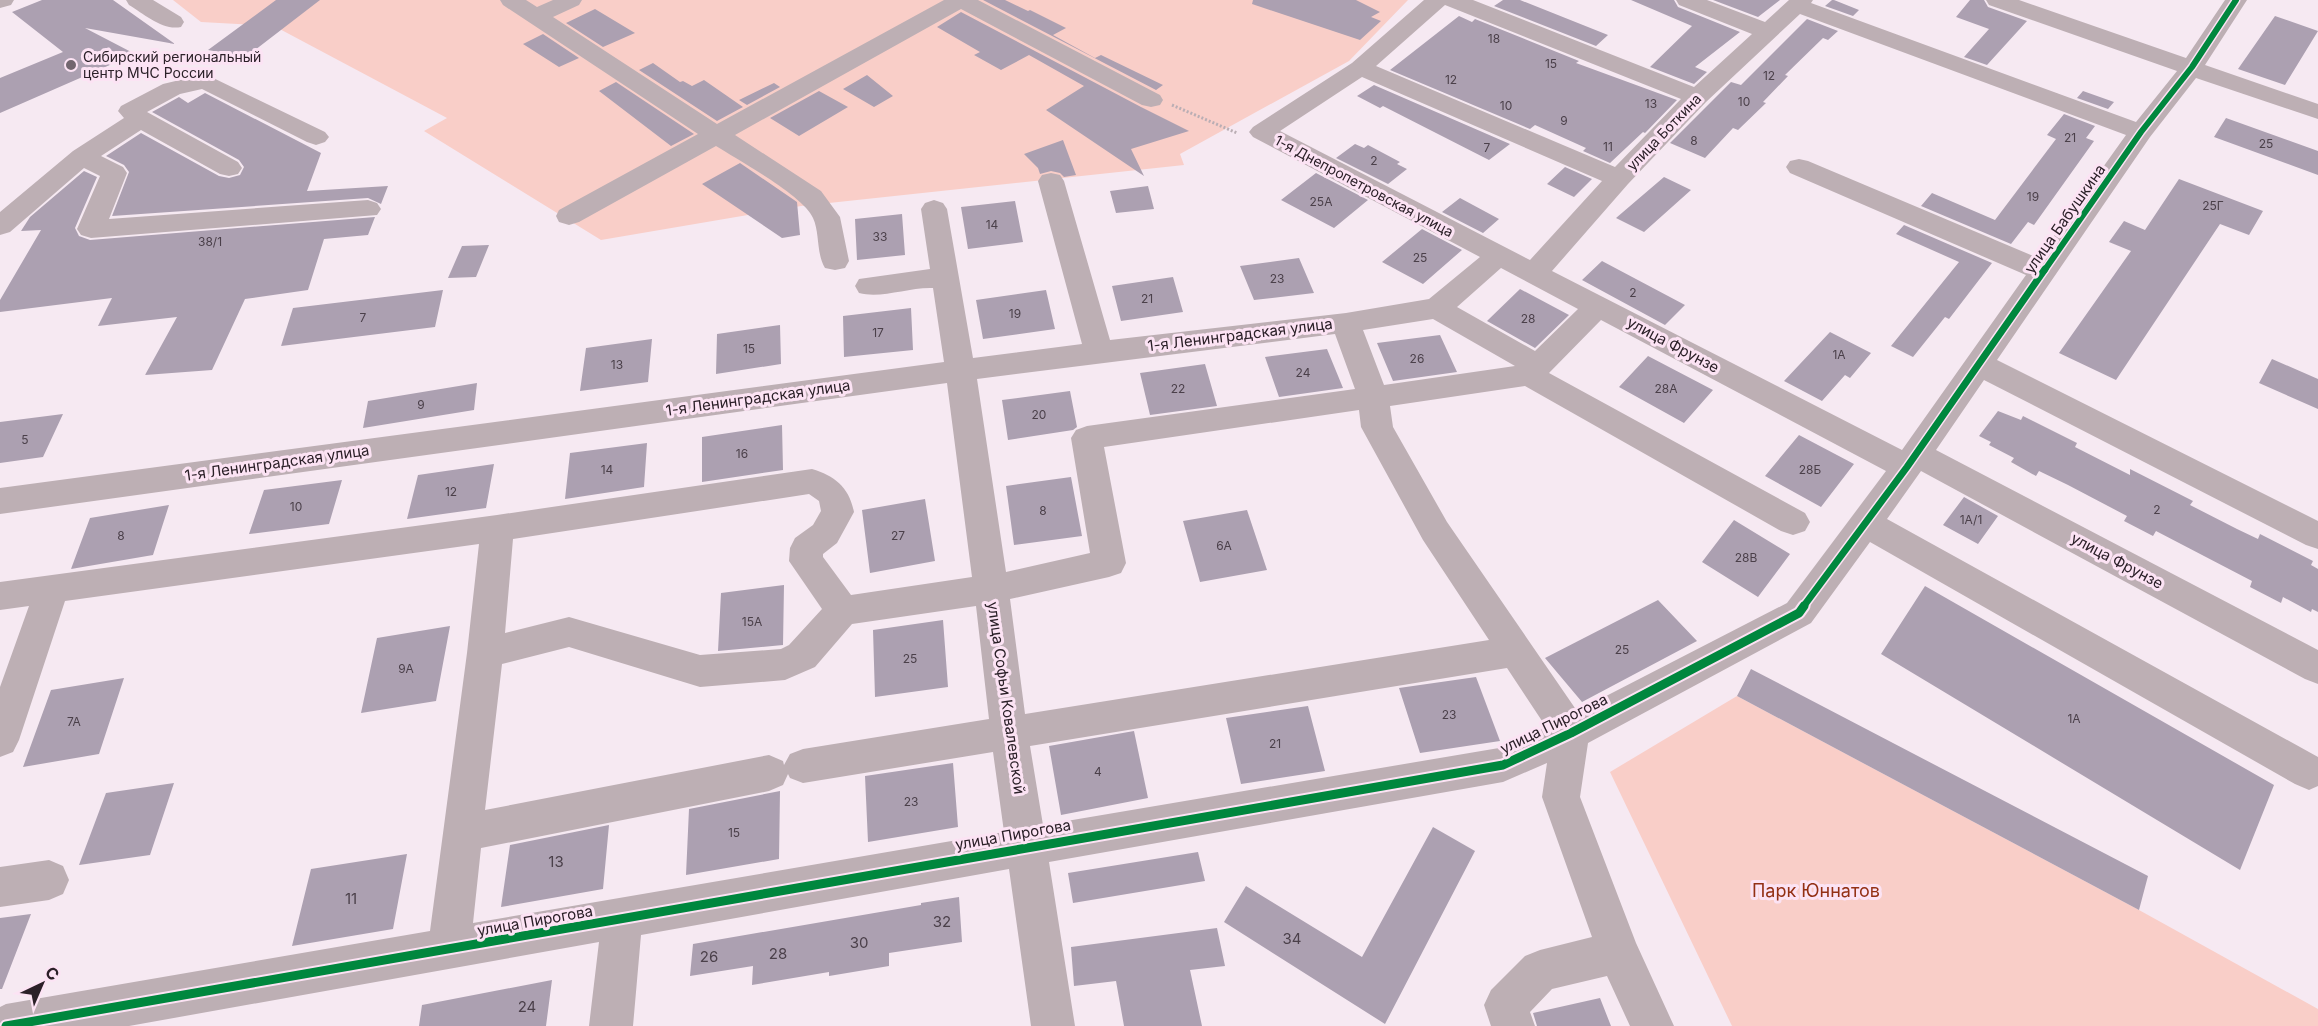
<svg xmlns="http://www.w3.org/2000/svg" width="2318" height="1026" font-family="Inter,sans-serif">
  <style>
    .green { fill: #f9cec8 }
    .building { fill: #aca0b1 }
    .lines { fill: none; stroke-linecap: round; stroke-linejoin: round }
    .path { stroke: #baaeb4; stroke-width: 3; stroke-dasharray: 2 2; stroke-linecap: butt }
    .minor { fill: #bdafb4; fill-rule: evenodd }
    .cycleway-far2-casing { stroke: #fce3f4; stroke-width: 9 }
    .cycleway-far1-casing { stroke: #fce3f4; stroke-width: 10 }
    .cycleway-casing { stroke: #fce3f4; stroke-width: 13 }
    .cycleway-far2 { stroke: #00873e; stroke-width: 6 }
    .cycleway-far1 { stroke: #00873e; stroke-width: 7 }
    .cycleway { stroke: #00873e; stroke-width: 9 }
    .poi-dot { fill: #72666f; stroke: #fce3f4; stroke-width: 2 }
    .labels { text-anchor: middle; stroke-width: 6; stroke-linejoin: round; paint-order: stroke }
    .number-label { font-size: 12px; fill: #4b404a }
    .far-poi-label { font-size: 14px; fill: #2b2028; stroke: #fce3f4; text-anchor: start }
    .far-street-label { font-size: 14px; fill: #2b2028; stroke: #fce3f4 }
    .street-label { font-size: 15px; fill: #2b2028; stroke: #fce3f4 }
    .near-number-label { font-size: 15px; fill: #4b404a }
    .near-park-label { font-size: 18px; fill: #933014; stroke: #fce3f4 }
  </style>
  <rect width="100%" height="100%" fill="#f6e9f2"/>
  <path class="green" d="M173,0H1408L1349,61L1180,154L1184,165L801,206L601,240L424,131L447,118L274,26L201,22Z
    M1737,696L2139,910L2318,1009V1026H1732L1610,772Z"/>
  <path class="building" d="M42,0H113L175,44L85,28L135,54L0,113V78L63,52L12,12Z
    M276,0H320L246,57L208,50Z
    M983,0H1005L1028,11L1030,10L1066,28L1053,35L1095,58L1101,55L1163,85L1156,90Z
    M1253,0H1356L1380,12L1371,17L1381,21L1360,40L1252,4Z
    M1503,0H1520L1608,35L1596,46L1494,6Z
    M1631,0H1674L1678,7L1740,32L1695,67L1707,72L1694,84L1650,67L1692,26Z
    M1713,0H1780L1758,17Z
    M1832,0H1834L1859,10L1853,16L1825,6Z
    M1970,0H1984L1988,7L2027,21L1987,65L1964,57L1989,29L1956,17Z
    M595,9L635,33L603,47L566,23Z
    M961,12L1141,107L1189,131L1131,149L1144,176L1046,110L1084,86L1029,55L1001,70L974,55L980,52L937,27Z
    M1459,16L1472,22L1475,19L1579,61L1576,63L1677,100L1645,133L1643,132L1610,163L1583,151L1586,148L1535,125L1530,129L1390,70Z
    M2275,16L2318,31L2285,85L2238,69Z
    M1807,19L1838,31L1828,40L1823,38L1785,75L1788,76L1763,102L1766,103L1738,130L1733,128L1705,158L1670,143L1731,82L1741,85Z
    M543,34L579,58L559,67L523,44Z
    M653,63L680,82L683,81L692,86L704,80L743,107L717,121L639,70Z
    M867,75L893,96L874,107L843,89Z
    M616,82L694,134L671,146L599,91Z
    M774,83L780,87L747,105L739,100Z
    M1374,85L1510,144L1489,160L1383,106L1380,108L1357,96Z
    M819,91L848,107L799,136L770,118Z
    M2083,91L2114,102L2108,109L2077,98Z
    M205,93L321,153L307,191L388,186L381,204L368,198L112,216L129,172L124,165L106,156L141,133L219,176L229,178L240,175L244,167L239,160L152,112L179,97L188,103Z
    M2064,114L2095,126L2086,138L2094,141L2034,225L2028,222L2011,244L1921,206L1932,193L1995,220L2056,139L2047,135Z
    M2226,118L2318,151V175L2214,137Z
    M1063,140L1076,175L1064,177L1060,173L1051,171L1040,174L1038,168L1024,154Z
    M1355,144L1364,148L1368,145L1400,162L1397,164L1407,169L1388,184L1336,158Z
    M740,163L797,202L800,235L782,238L702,184Z
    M1565,167L1592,179L1574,197L1547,184Z
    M84,171L97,177L75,228L79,236L90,240L375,217L368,235L324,239L308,290L245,299L212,370L145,375L177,317L98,326L112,298L0,312V300L41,230L21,231L30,217Z
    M1316,173L1368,200L1334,228L1281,200Z
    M1664,177L1691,190L1644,232L1616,218Z
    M2179,179L2263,211L2249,235L2220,224L2116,380L2059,353L2131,251L2109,242L2124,221L2145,230Z
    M1148,186L1154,209L1116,213L1110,191Z
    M1460,198L1499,219L1483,233L1442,212Z
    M1015,201L1023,242L968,249L961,207Z
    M902,214L905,255L857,260L855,219Z
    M1904,225L1992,263L1949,319L1945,317L1913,357L1891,346L1959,262L1896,234Z
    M1422,229L1462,250L1423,284L1382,262Z
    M489,245L476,277L448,278L462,246Z
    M1299,258L1314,293L1254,300L1240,266Z
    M1602,261L1685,305L1665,325L1582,280Z
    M1173,277L1183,312L1121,321L1112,286Z
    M1520,289L1569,315L1535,348L1487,321Z
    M443,290L435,327L281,346L293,308Z
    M1046,290L1055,329L983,339L976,300Z
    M911,308L913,350L844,357L843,316Z
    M780,325L781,364L716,374L717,334Z
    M1830,332L1871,353L1850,378L1845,375L1822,401L1784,381Z
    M1440,335L1457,372L1393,381L1377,343Z
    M652,339L648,382L580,391L586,348Z
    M1327,349L1343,388L1279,397L1265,357Z
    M1648,356L1713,390L1684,423L1619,387Z
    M2272,359L2318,379V409L2259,383Z
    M1205,364L1217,406L1150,415L1140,373Z
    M477,383L474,410L363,428L368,401Z
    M1070,391L1077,427L1073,430L1008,440L1002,400Z
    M1998,411L2021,420L2023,416L2077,443L2075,447L2130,475V469L2193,501L2190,505L2237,529L2258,539L2260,534L2313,561L2311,565L2318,569V612L2312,609L2311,612L2283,597L2281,603L2250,587L2252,581L2156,531L2153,536L2124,521L2127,516L2068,485L2039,471L2036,476L2011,462L2014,458L1989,445L1991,442L1979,436Z
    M63,414L43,457L0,463V422Z
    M782,425L783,470L702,482V437Z
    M1799,435L1854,464L1821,507L1765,476Z
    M647,443L644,487L565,499L570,453Z
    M494,464L486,508L407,519L418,475Z
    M1071,477L1082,536L1014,545L1006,486Z
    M342,480L329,524L249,534L264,490Z
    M1964,497L1998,516L1978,544L1943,525Z
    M925,499L935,561L870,573L862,510Z
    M169,505L153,555L71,569L90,518Z
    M1247,510L1267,570L1200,582L1183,521Z
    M1734,520L1790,554L1758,597L1702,562Z
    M784,585L783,645L718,651L721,593Z
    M1925,586L2274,785L2240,870L1881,654Z
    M1658,600L1697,641L1582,702L1545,658Z
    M943,620L948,687L875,697L873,630Z
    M450,626L436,701L361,713L377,638Z
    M1751,669L2148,876L2139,910L1737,696Z
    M1476,677L1500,741L1420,753L1399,688Z
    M124,678L99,754L23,767L51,690Z
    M1308,706L1325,771L1241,784L1226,718Z
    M1134,731L1148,798L1061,815L1049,746Z
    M953,763L958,827L868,842L865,776Z
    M174,783L150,855L79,865L106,793Z
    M780,791L779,859L686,875L689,809Z
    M609,825L603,889L501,907L510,845Z
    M1433,827L1475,851L1385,1024L1224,922L1246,886L1362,957Z
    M1198,852L1205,881L1073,903L1068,873Z
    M407,854L393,929L292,946L311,869Z
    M959,897L962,942L889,953V966L829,976V972L752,985L753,966L690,976L693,944L921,905V903Z
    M31,914L2,989H0V918Z
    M1217,928L1225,966L1190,970L1202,1026H1124L1116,981L1074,986L1071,947Z
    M552,980L546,1026H419L422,1005Z
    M1600,998L1611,1026H1537L1533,1013Z"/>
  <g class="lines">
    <path class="path" d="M1172,105L1237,133"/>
    <path class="minor" d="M0,0H14L11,5L0,8Z
      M126,0H153L181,17L184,22L181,27C163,31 144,14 129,5Z
      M500,0H526L537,7L553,0H582L579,5L553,17L717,124L944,0H978L1160,95L1163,100L1160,105L1151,107L1142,105L961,9L735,135L821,191L840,217L849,261L845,268L835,270L825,268C816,253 820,233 813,218C804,196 738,160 716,146L579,222L569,225L559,222L556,216L559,210L698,134L503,5Z
      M1424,0H1473L1694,87L1752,34L1679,5L1676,0H1707L1765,22L1789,0H1813L1811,3L2136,122L2177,71L1989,5L1986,0H2019L2186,58L2225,0H2247L2205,65L2318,104V119L2196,78L2150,137L1997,360L2318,521V549L2306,545L1984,380L1936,450L2318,650V684L2305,679L1921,471L1887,519L2318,757V786L2309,790L2295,784L1870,542L1811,623L1588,743L1580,797L1636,943L1674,1026H1630L1607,976L1552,989L1530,1012L1535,1026H1491L1484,1005L1491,990L1525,956L1540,950L1592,937L1542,797L1547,763L1503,782L1049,862L1075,1026H1031L1009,869L641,935L633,1026H589L599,942L129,1026H0V1007L6,1004L430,931L467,653L479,544L65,601L19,740L13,752L0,757V687L29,606L0,610V582L497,515L812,469C835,476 849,487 854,512L837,543L823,554V557L851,595L972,577L947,383L0,514V488L944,362L933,288C908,287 882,299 859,293L855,286L859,279L930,269L921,209L925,203L934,200L943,203L947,209L973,358L1082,344L1038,181L1042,175L1051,173L1060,175L1064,181L1110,340L1346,313L1429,299L1480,257L1253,137L1249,132L1253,127L1352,63ZM1445,5L1681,99L1615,167L1376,66ZM1800,14L2126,135L2038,258L1808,161L1799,159L1790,161L1786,167L1790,173L2026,275L1902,450L1552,271L1628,184L1706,102ZM1362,77L1602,181L1530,260L1280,131ZM1501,268L1578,309L1535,351L1457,307ZM1433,319L1515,366L1384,385L1363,330ZM1601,320L1886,471L1787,603L1577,711L1447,522L1393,427L1390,406L1525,386L1781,531L1793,535L1805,531L1810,522L1805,513L1549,373ZM1335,334L1355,389L1087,426L1076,430L1071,438L1090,553L1006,572L977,379ZM1359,410L1361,427L1423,540L1489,640L1025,714L1010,599L1109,577L1121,573L1126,563L1104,447ZM809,494L819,501L821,511L813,525L795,538L790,548L789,561L822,609L789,645L781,649L700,655L569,617L505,633L513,539ZM976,606L989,719L803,749L790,754L784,765L783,761L769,755L485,810L502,664L569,647L700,687L785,680L815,667L852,624ZM1507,668L1546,727L1499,748L1043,825L1030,746ZM993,752L1004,832L473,923L481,848L769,791L783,785L788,774L790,778L803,783Z
      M205,74L325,132L329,137L325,142L316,145L307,142L202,89L180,94L147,112L238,162L242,168L238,174L229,176L220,174L141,130L101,156L123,167L127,173L109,219L368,200L377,203L381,209L377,215L91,238L81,235L77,229L100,176L84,168L10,232L0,235V212L73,151L124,118L118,111L121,106L163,84Z
      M49,860L63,866L69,880L63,894L49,900L0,907V867Z"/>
    <g class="cycleway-far2-casing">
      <path id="cycleway-far2" d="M2044,271L2141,132L2192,67L2236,0"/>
    </g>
    <g class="cycleway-far1-casing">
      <path id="cycleway-far1" d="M1803,607L1907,467L2045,269"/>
    </g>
    <g class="cycleway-casing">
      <path id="cycleway" d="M6,1026L1503,765L1571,733L1799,613L1804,606"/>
    </g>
    <use href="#cycleway-far2" class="cycleway-far2"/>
    <use href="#cycleway-far1" class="cycleway-far1"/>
    <use href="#cycleway" class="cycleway"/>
  </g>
  <circle class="poi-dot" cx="71" cy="65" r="6"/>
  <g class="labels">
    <g class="number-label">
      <text x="1494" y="43">18</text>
      <text x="1551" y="68">15</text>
      <text x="1769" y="80">12</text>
      <text x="1451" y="84">12</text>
      <text x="1744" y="106">10</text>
      <text x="1651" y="108">13</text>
      <text x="1506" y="110">10</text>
      <text x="1564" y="125">9</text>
      <text x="2070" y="142">21</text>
      <text x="1694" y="145">8</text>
      <text x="2266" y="148">25</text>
      <text x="1608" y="151">11</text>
      <text x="1487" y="152">7</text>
      <text x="1374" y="165">2</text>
      <text x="2033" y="201">19</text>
      <text x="1321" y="206">25А</text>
      <text x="2213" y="210">25Г</text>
      <text x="992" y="229">14</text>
      <text x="880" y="241">33</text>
      <text x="210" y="246">38/1</text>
      <text x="1420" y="262">25</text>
      <text x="1277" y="283">23</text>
      <text x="1633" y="297">2</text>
      <text x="1147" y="303">21</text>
      <text x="1015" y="318">19</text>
      <text x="363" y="322">7</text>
      <text x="1528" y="323">28</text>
      <text x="878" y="337">17</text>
      <text x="749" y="353">15</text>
      <text x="1839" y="359">1А</text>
      <text x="1417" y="363">26</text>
      <text x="617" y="369">13</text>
      <text x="1303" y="377">24</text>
      <text x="1178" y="393">22</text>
      <text x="1666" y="393">28А</text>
      <text x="421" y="409">9</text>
      <text x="1039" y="419">20</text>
      <text x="25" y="444">5</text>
      <text x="742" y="458">16</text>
      <text x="607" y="474">14</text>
      <text x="1810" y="474">28Б</text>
      <text x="451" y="496">12</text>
      <text x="296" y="511">10</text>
      <text x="2157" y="514">2</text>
      <text x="1043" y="515">8</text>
      <text x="1971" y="524">1А/1</text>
      <text x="121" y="540">8</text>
      <text x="898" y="540">27</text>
      <text x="1224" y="550">6А</text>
      <text x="1746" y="562">28В</text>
      <text x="752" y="626">15А</text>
      <text x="1622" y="654">25</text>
      <text x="910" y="663">25</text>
      <text x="406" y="673">9А</text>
      <text x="1449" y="719">23</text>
      <text x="2074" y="723">1А</text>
      <text x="74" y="726">7А</text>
      <text x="1275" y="748">21</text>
      <text x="1098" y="776">4</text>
      <text x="911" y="806">23</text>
      <text x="734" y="837">15</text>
    </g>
    <g class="far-poi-label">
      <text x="83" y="62">Сибирский региональный<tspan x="83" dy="16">центр МЧС России</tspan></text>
    </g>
    <g class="far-street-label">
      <text transform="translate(1664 132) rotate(-46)" y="5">улица Боткина</text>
      <text transform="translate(1364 186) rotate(28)" y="5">1-я Днепропетровская улица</text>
    </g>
    <g class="street-label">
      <text transform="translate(2065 219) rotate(-55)" y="5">улица Бабушкина</text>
      <text transform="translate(1240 335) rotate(-7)" y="5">1-я Ленинградская улица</text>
      <text transform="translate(1673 345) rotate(28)" y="5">улица Фрунзе</text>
      <text transform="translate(758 398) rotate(-8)" y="5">1-я Ленинградская улица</text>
      <text transform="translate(277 463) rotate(-8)" y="5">1-я Ленинградская улица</text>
      <text transform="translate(2117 561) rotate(28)" y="5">улица Фрунзе</text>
      <text transform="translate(1006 698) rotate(82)" y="5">улица Софьи Ковалевской</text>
      <text transform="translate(1554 724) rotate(-26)" y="5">улица Пирогова</text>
      <text transform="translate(1013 835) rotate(-10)" y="5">улица Пирогова</text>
      <text transform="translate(535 921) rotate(-10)" y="5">улица Пирогова</text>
    </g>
    <g class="near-number-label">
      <text x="556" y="867">13</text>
      <text x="351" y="904">11</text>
      <text x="942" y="927">32</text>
      <text x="1292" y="944">34</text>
      <text x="859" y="948">30</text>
      <text x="778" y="959">28</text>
      <text x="709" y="962">26</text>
      <text x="527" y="1012">24</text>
    </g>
    <g class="near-park-label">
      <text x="1816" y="897">Парк Юннатов</text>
    </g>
  </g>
  <g transform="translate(42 984) rotate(44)" stroke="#fce3f4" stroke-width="4.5" paint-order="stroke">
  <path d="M0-4.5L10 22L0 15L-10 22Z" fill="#2b2028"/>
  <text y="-9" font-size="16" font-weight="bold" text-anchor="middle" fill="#2b2028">С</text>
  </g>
</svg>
